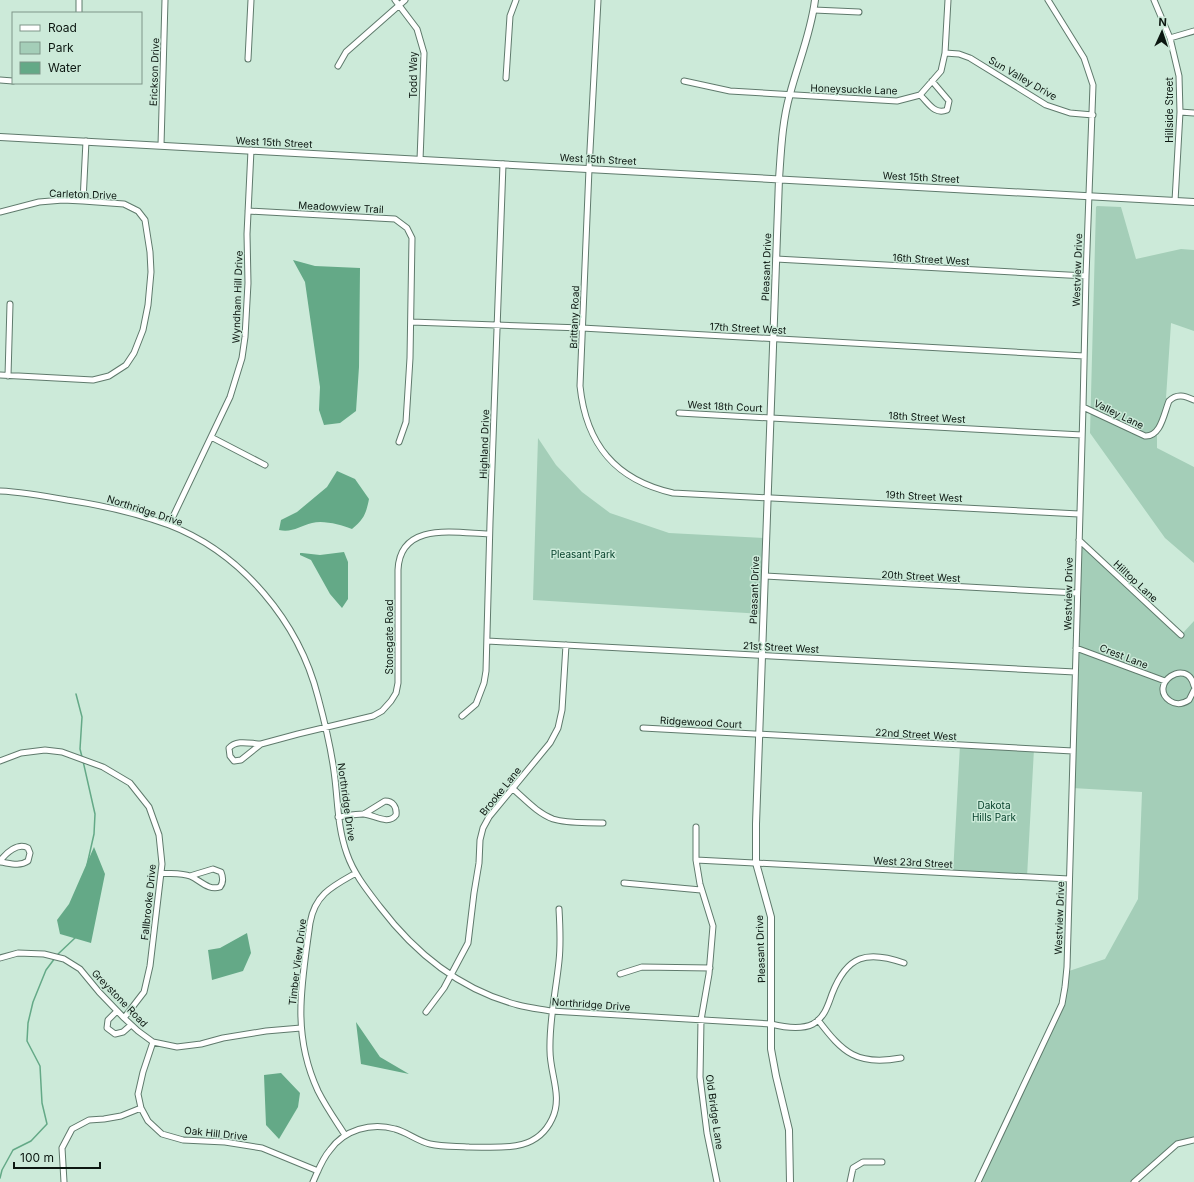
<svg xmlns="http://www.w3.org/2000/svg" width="1194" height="1182" font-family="Inter,sans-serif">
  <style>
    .green { fill: #a4ceb8 }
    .water { fill: #64a987 }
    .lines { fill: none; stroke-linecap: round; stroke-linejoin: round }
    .stream { stroke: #64a987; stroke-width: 1.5 }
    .minor-casing { stroke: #5f7a6c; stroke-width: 7 }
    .tertiary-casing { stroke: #5f7a6c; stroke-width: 8 }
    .minor { stroke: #fff; stroke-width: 5 }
    .tertiary { stroke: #fff; stroke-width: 6 }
    .labels { text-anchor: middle; stroke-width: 3; stroke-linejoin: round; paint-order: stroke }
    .street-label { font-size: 10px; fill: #0c1711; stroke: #ccead9 }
    .park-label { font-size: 10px; fill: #07422c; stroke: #ccead9 }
  </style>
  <rect width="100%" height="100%" fill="#ccead9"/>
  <path class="green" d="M1097,206L1121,207L1136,259L1181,249L1194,250V331L1171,323L1166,398L1169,401L1157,431V448L1194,467V563L1165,538L1090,433L1096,207Z
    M538,438L556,465L582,492L610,513L669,533L766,538L763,614L533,600Z
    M1079,540L1181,635L1194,621V1140L1177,1144L1134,1182H978L1062,1004L1066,972L1105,959L1138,899L1142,792L1072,788Z
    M960,745L1034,749L1027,877L953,874Z"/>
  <path class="water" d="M293,260L315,266L360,268L359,367L356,411L340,423L324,425L319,410L320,387L305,282Z
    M337,471L355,479L369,499C366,514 364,519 352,529C341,525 324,520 312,523C300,526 292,533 279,530L281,520L297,512L327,487Z
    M344,552L348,562V599L342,608L330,594L311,560L300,555V553H302L320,555Z
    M94,847L105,874L91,943L60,934L57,920L69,904Z
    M247,933L251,953L243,971L212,980L208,950L220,948Z
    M356,1022L380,1057L409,1074L361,1064Z
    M281,1073L300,1093L298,1107L279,1139L266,1125L264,1075Z"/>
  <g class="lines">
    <path class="stream" d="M76,694L82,717L80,749L82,757
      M83,761L95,814L94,834L87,865
      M57,955L76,937
      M0,1178L2,1170L13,1150L31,1141L47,1124L42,1103L40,1066L27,1041L28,1023L33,1002L46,970L55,958"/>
    <g class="minor-casing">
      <path id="minor" d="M395,0L417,29L424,53L420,160
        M598,0L589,169L580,386C586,444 615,480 673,493L1079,514
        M1154,0L1170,38L1179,76L1180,112L1175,201
        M814,10L859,12
        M79,13V0
        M1170,38L1194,31
        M945,53L959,54L970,58L1046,105L1070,113L1093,115
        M248,59L251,0
        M338,66L346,52L405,0
        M506,78L510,16L516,0
        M0,80L13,81
        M684,81L730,91L897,101L920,95L941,71L945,53L948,0
        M920,95C929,103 934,115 947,110L949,101L932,81
        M1180,112L1194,113
        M161,145L165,0
        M83,201L86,141
        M248,211L395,219L407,228L412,238L410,358L406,422L399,442
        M0,212L39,202L63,200L83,201L124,204L138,211L145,220L150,252L151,272L148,305L143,330L134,353L126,365L109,376L93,380L0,375
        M776,259L1086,276
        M411,322L582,328L1084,356
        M8,376L10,304
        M1083,407L1145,436C1161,437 1164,413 1169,401C1177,393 1185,396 1194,400
        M679,413L1082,435
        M211,437L265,465
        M0,491C23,492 45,496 67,500C101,505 136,513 169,525C242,553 299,622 318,697C325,723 332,752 335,779C338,805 338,829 347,854C354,874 367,890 380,907C415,953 461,990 518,1005C529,1008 540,1009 551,1011L771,1024C783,1027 801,1030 813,1024C825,1017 828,1005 832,994C847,955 867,950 904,963
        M169,525L230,397L242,358L245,337L248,283L247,234L251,150
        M1079,540L1181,635
        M765,576L1077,593
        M487,641L1075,672
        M1076,648L1165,681
        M1194,686C1187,656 1147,685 1170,701C1176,705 1183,704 1189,700L1194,690
        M462,716L476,704L484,683L486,671L490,522L503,164
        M643,728L1073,751
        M261,744C251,744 237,739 229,748L230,756L234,761L241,760L261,744L298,734L373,716L382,711L391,701L396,693L398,683V570C400,521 456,533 489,534
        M0,761L21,753L45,750L62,752L103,767L130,783L149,807L159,835L162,864L150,966L144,992L124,1018
        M512,788C525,799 537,813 553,819C568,824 587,822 603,823
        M338,817C346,816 355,814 363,814C373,814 388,826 396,815C397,807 393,801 385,801L364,814
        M696,860V827
        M0,861C6,853 18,842 28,848L30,853L28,861C19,867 9,863 0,862
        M161,873C170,874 182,873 190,876C200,880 208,891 220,887C224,882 223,877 221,872L213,869L190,876
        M624,883L701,890
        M0,958L18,953L44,954L64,959L80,969L99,992L124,1018L138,1031L153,1042L177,1047L201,1044L223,1038L266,1031L301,1028
        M620,974L642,967L710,968
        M117,1011L108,1020L107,1028L115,1034L123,1032L131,1025
        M426,1012L444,988L468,943L474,893L479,863L480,840L483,828L489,817L550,743L558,728L562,710L566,645
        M818,1020C843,1053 857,1066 901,1058
        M153,1042L143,1072L138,1094L141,1108L148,1121L162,1134L183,1140L225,1142L262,1148L318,1171
        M345,1135C336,1121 326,1107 318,1091C291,1033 302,983 310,923C315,894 333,886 356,873
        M64,1182L62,1148L72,1129L89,1120L104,1119L121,1116L141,1108
        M313,1182C318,1171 322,1159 330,1150C344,1130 371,1122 395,1129C407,1132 417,1141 430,1144C443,1147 457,1146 469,1147C501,1147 536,1153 552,1119C563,1097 550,1074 550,1051C549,1020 556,991 559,961C561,943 560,926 559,909
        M717,1182L707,1133L700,1077L701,1020L709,974L713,926L700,884L696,860L1069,879
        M850,1182L853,1168L863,1162H882
        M978,1182L1062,1004L1065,987L1067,967L1083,407L1086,276L1093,85L1084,58L1048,0
        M1134,1182L1177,1144L1194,1140"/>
    </g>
    <g class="tertiary-casing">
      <path id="tertiary" d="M0,137L1194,202
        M790,1182L789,1130L776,1076L771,1049V917L756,863V824L779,179C781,151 782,122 790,94C798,63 811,33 815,0"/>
    </g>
    <use href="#minor" class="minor"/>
    <use href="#tertiary" class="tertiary"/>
  </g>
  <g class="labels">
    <g class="street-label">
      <text transform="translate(154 72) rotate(-88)" y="4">Erickson Drive</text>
      <text transform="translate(413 75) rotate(-90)" y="4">Todd Way</text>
      <text transform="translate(1023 78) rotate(30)" y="4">Sun Valley Drive</text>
      <text transform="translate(854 89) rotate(2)" y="4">Honeysuckle Lane</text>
      <text transform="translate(1169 110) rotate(-90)" y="4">Hillside Street</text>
      <text transform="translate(274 142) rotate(3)" y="4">West 15th Street</text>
      <text transform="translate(598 159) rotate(3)" y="4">West 15th Street</text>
      <text transform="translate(921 177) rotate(3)" y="4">West 15th Street</text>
      <text transform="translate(83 194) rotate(2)" y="4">Carleton Drive</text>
      <text transform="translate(341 207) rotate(3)" y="4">Meadowview Trail</text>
      <text transform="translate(931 259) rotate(3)" y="4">16th Street West</text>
      <text transform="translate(766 267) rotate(-88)" y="4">Pleasant Drive</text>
      <text transform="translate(1077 270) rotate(-88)" y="4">Westview Drive</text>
      <text transform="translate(237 297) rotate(-88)" y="4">Wyndham Hill Drive</text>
      <text transform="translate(574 317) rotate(-88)" y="4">Brittany Road</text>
      <text transform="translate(748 328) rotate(3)" y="4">17th Street West</text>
      <text transform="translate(725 406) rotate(3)" y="4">West 18th Court</text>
      <text transform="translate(1119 414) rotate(26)" y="4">Valley Lane</text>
      <text transform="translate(927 417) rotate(3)" y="4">18th Street West</text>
      <text transform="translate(484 444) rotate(-88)" y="4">Highland Drive</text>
      <text transform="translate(924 496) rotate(3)" y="4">19th Street West</text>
      <text transform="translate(145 510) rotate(18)" y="4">Northridge Drive</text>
      <text transform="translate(921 576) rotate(3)" y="4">20th Street West</text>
      <text transform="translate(1136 581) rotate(43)" y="4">Hilltop Lane</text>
      <text transform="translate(754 590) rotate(-88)" y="4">Pleasant Drive</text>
      <text transform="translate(1068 594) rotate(-89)" y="4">Westview Drive</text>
      <text transform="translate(389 637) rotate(-90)" y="4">Stonegate Road</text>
      <text transform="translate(781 647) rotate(3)" y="4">21st Street West</text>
      <text transform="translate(1124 656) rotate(21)" y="4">Crest Lane</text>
      <text transform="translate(701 722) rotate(3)" y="4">Ridgewood Court</text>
      <text transform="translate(916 734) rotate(3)" y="4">22nd Street West</text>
      <text transform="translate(500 791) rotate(-51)" y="4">Brooke Lane</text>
      <text transform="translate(347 802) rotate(82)" y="4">Northridge Drive</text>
      <text transform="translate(913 862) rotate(3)" y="4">West 23rd Street</text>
      <text transform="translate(148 902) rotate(-84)" y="4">Fallbrooke Drive</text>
      <text transform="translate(1059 918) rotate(-88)" y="4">Westview Drive</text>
      <text transform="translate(760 949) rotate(-92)" y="4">Pleasant Drive</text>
      <text transform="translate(297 962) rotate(-83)" y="4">Timber View Drive</text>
      <text transform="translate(120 998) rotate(46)" y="4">Greystone Road</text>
      <text transform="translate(591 1004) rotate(4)" y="4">Northridge Drive</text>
      <text transform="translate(715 1112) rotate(82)" y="4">Old Bridge Lane</text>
      <text transform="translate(216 1133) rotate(6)" y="4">Oak Hill Drive</text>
    </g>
    <g class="park-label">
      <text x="583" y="558">Pleasant Park</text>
      <text x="994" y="809">Dakota<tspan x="994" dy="12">Hills Park</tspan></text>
    </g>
  </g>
  <rect x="12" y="12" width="130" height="72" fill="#ccead9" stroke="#7f9689"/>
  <rect x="20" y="25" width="20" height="6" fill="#ffffff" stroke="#7f9689"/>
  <text x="48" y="32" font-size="12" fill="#0c1711">Road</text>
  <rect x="20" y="42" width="20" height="12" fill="#a4ceb8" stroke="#7f9689"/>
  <text x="48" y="52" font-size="12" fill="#0c1711">Park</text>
  <rect x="20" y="62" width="20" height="12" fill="#64a987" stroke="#7f9689"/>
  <text x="48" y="72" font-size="12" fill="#0c1711">Water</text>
  <g transform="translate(1162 32) rotate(3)" stroke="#ccead9" stroke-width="3" paint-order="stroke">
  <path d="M0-3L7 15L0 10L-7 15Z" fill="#0c1711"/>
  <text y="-6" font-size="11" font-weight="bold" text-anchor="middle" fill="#0c1711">N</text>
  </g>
  <path d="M14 1162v6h86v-6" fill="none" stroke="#0c1711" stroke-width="2"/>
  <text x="20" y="1162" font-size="12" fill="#0c1711" stroke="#ccead9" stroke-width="3" paint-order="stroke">100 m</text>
</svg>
